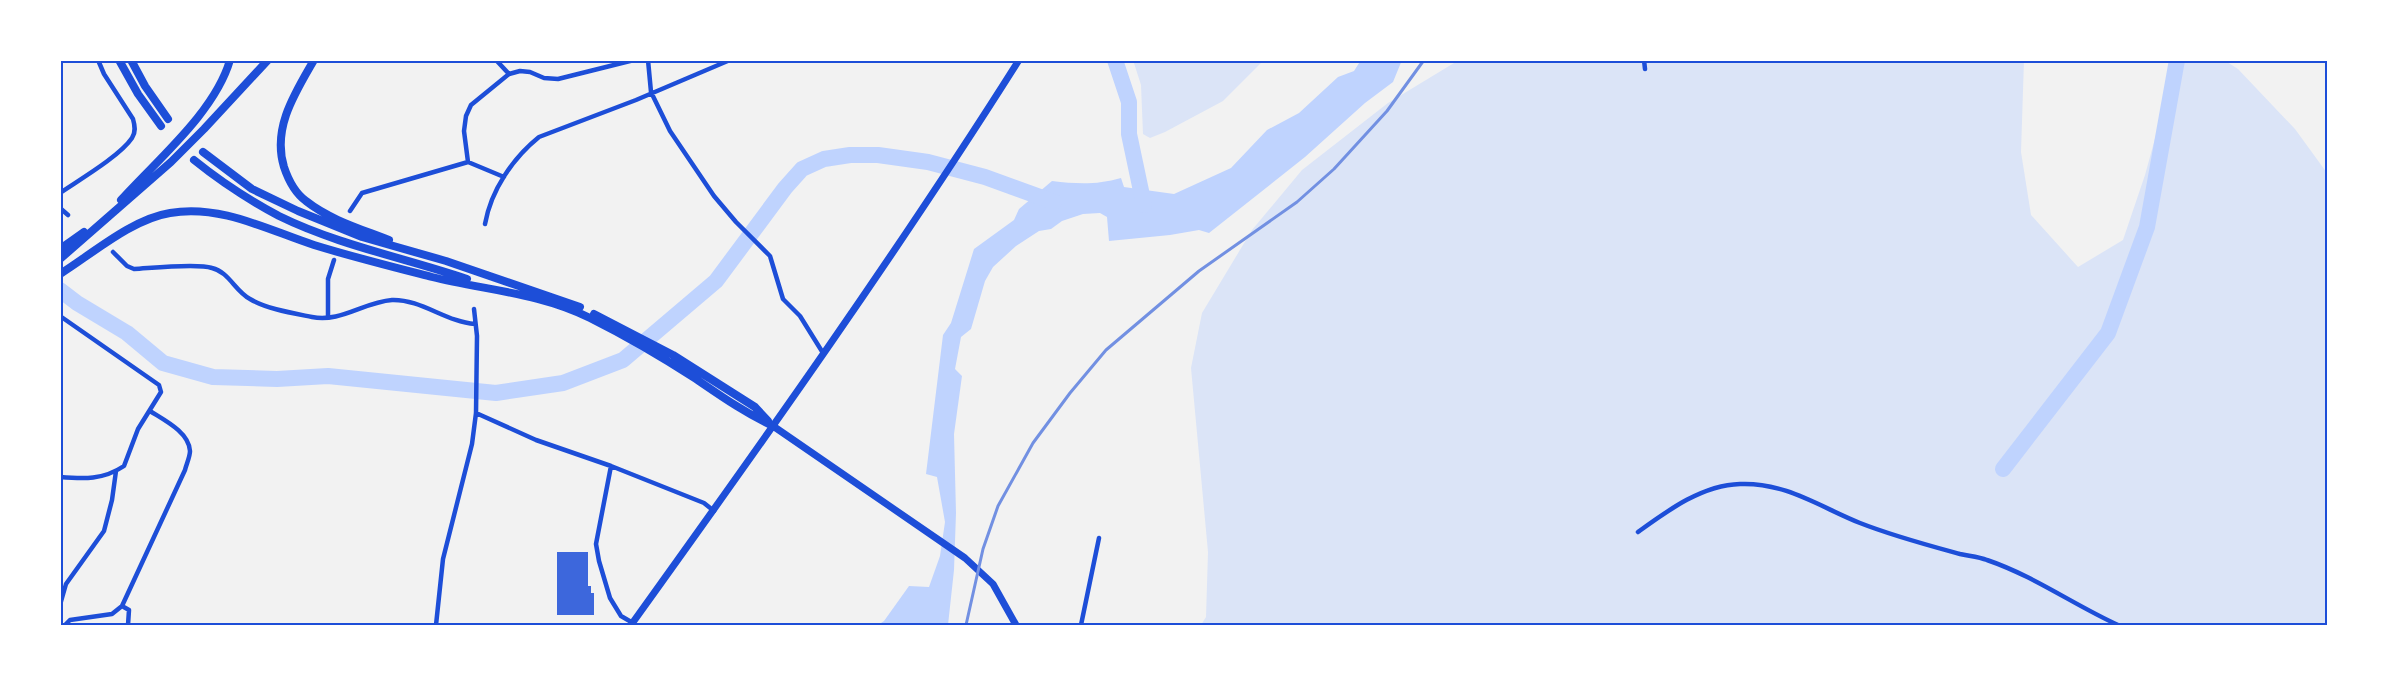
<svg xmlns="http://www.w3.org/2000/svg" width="2387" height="685" font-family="Lato,sans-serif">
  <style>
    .green { fill: #dbe4f7 }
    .water { fill: #bfd3fe }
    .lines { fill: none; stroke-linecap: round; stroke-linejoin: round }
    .river { stroke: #bfd3fe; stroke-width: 16 }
    .building { fill: #3d67dc }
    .minor { stroke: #1d4ed8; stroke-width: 4.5 }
    .primary { stroke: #1d4ed8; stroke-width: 7 }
    .motorway { stroke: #1d4ed8; stroke-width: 8 }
    .rail { stroke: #7290e2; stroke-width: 3 }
    .neatline { fill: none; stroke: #1d4ed8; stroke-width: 2 }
  </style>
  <rect width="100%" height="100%" fill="#f2f2f2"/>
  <path class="green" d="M1133,60H1264L1223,101L1165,132L1150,138L1143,134L1141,85Z
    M1459,60H2024L2021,152L2031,215L2078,267L2123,240L2145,175L2168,91L2185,60H2224L2238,69L2295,129L2327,173V625H1201L1206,617L1208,552L1191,368L1202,313L1252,230L1302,170L1388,103Z"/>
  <path class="water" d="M1361,60H1402L1393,82L1365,103L1305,157L1209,233L1199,230L1170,235L1109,241L1107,217L1100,213L1083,214L1062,221L1051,229L1039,231L1016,246L993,267L985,281L971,329L961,337L955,369L962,376L954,434L956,513L954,570L948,625H878L884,621L909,586L929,587L940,556L945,522L937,477L926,474L943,335L951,323L974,249L1014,220L1019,209L1052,181C1077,184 1097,185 1121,178L1124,187L1174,194L1231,168L1267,130L1299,113L1338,77L1354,71Z"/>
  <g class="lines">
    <path class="river" d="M1115,60L1129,102V134L1144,205
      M60,290L77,303L127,333L163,363L213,377L277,379L328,376L496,393L563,383L623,360L716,281L785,188L802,169L824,159L850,155H878L928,162L985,177L1054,202
      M2003,469L2108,333L2147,227L2177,60"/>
  </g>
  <path class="building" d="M557,552H588V586H591V593H594V615H557Z"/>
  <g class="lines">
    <path class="minor" d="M496,60L509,74
      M648,60L651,92L670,131L714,196L736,222L770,256L783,299L800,316L823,353
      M1644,60L1645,69
      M468,162L464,131L466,116L471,105L509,74L520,71L530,72L544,78L558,79L634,60
      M60,193C79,180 120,156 132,138C136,132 135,126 133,119L104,74L98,60
      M60,208L68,215
      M350,211L362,193L468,162L504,177
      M485,224C491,190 513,158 539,137L636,100L730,60
      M113,252L127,266L134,269C152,268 197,263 212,268C229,272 235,291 250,299C267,309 292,313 312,317C340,323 364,302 392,300C421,299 446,322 475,324
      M60,316L159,385L161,392L138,429L124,466C103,480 84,479 60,477
      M328,317V279L334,260
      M476,413L536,440L611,466L704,503L714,511
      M611,466L596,544L599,561L610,598L621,616L633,623
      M1638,532C1667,511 1702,485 1740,484C1785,482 1820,507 1860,523C1893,536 1927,545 1960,554C1969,556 1979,557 1987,560C2034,576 2074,605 2118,625
      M60,605L66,584L104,531L112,500L116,471
      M65,625L70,620L112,614L122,606
      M128,625L129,610L122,606L185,470C186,465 190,457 190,451C189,432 164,420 150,411
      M436,625L443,559L472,444L476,413L477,336L474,309
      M1081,625L1099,538"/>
    <path class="primary" d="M773,426L965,558L993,584L1016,625
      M631,625C764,440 897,253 1019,60"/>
    <path class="motorway" d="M119,60L138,94L161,126
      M131,60L145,86L168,119
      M314,60C295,93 272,128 284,167C288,179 295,193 306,201C330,220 361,229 389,240
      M203,152L252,189L298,211L362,237L446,261L580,307
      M194,160C220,181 249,200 279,216C338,245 405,258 467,279
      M121,200C157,160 215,112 230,60
      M60,249L84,232
      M60,259L171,162L204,129L268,60
      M60,274C92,254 132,219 170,213C220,204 268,230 314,245C353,257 393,267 432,277C484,290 541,293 590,318C626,336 662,357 696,379C721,396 745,413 773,426
      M594,314L673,355L755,407L768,421"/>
    <path class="rail" d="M966,625L983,549L998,506L1033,443L1070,393L1106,350L1199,271L1297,202L1334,169L1387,111L1424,60"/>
  </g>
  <rect width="2387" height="685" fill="none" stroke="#ffffff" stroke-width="123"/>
  <rect x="62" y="62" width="2264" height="562" class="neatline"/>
</svg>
